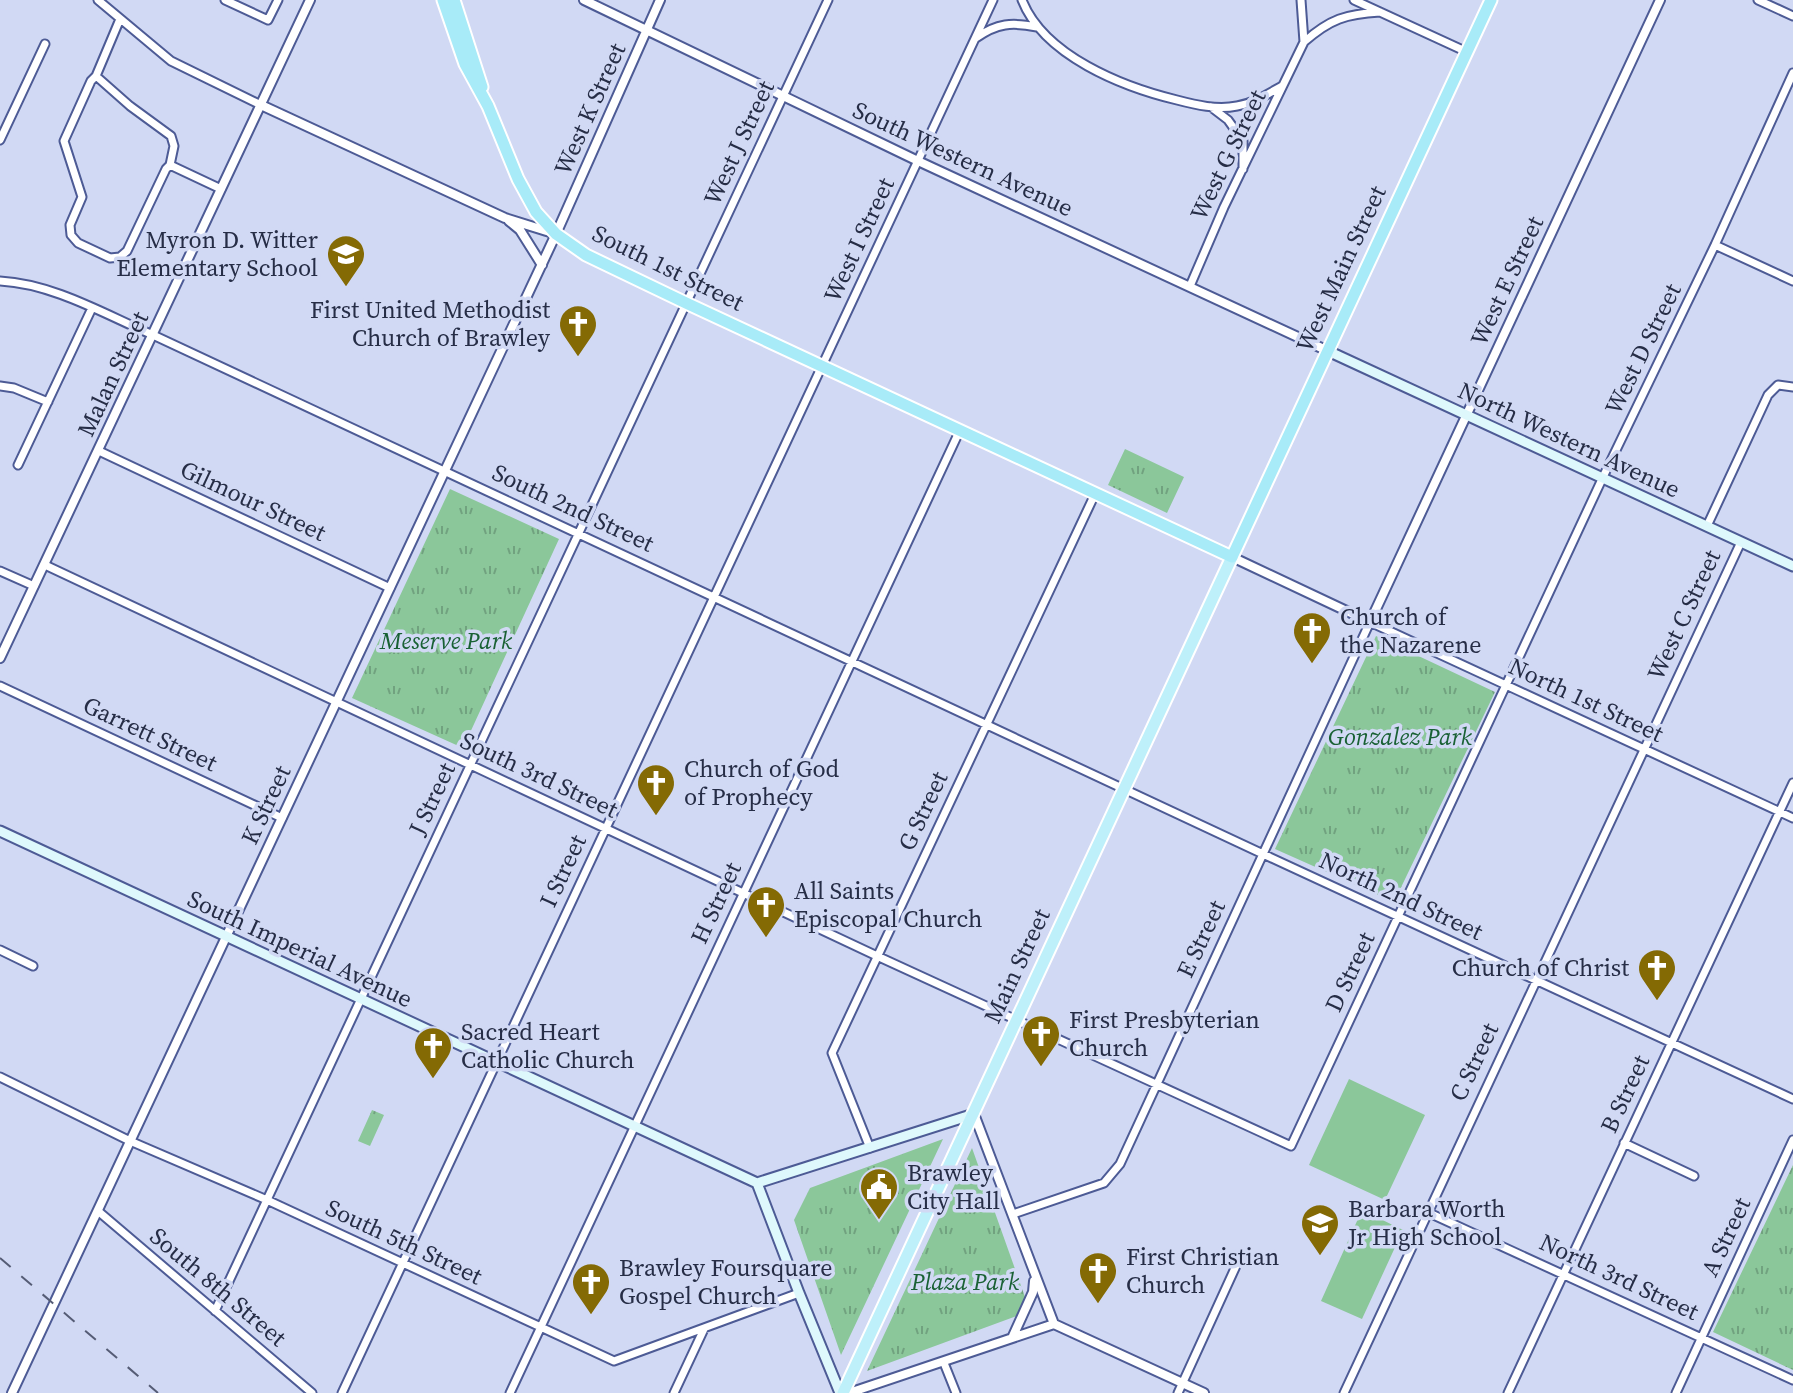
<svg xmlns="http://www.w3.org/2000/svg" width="1793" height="1393" font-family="'Source Serif 4',serif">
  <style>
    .grass { fill: #8bc79a }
    .park { fill: url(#park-tufts) }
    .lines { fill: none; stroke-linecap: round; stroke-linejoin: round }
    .minor-casing { stroke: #4d5b95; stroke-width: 11 }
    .tertiary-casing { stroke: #4d5b95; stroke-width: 12 }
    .secondary-casing { stroke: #4d5b95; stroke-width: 13 }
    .primary-casing { stroke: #fff; stroke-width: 15 }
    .trunk-casing { stroke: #fff; stroke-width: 15 }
    .minor { stroke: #fff; stroke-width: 7 }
    .tertiary { stroke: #fff; stroke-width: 8 }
    .secondary { stroke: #def8fc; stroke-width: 9 }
    .primary { stroke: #bef0fa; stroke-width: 11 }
    .trunk { stroke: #a8ebf8; stroke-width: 11 }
    .rail { stroke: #555c75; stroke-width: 2; stroke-dasharray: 14 14; stroke-linecap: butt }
    .labels { text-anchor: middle; stroke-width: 7; stroke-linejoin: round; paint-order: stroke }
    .street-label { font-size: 24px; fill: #262d46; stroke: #d1d9f4 }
    .poi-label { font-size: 24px; fill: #262d46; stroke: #d1d9f4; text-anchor: start }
    .park-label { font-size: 24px; font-style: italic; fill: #196134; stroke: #d1d9f4 }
  </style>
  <defs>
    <pattern id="park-tufts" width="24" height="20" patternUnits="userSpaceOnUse" patternTransform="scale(2)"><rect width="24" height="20" fill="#8bc79a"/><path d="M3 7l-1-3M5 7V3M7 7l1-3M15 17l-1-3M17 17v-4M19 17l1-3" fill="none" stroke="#71a27f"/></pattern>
  </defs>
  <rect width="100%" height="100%" fill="#d1d9f4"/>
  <path class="grass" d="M1349,1079L1425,1115L1385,1200L1309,1165Z
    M1362,1210L1403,1230L1362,1319L1321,1301Z"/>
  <path class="park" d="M1125,449L1184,477L1167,513L1108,485Z
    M450,489L559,539L463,748L352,698Z
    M1376,636L1495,692L1394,902L1275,849Z
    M372,1110L384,1115L370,1146L358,1141Z
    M943,1139L841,1355L794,1220L810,1188Z
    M972,1148L1030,1311L867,1371Z
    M1793,1165V1370L1713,1332Z"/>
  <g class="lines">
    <g class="minor-casing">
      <path id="minor" d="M98,0L171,61L261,105
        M225,0L268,20L278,0
        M1022,0C1044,56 1123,87 1177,100C1196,105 1217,110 1237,106C1254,103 1268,94 1282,86
        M1301,0L1304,42
        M1354,0L1467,52
        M1758,0L1793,16
        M976,38C997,23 1012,22 1037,27
        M96,76L91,81L64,141L82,197L70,225L71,235L78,243L110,258L120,257L127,251L166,169L170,165L174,146L171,136L130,106L96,76L120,19
        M1211,107L1228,120L1243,141V169
        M0,140L45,44
        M170,165L221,189
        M1715,245L1793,281
        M0,281C54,284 104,314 153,335L1263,854L1793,1099
        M1190,286L1224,207L1304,42C1330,19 1346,14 1380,12
        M0,386L14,388L48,402
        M99,451L390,588
        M18,465L92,308
        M1707,526L1768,395L1778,385L1793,387
        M45,565L877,956L1291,1146L1603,477L1715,245L1793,73
        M0,571L34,586
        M0,686L282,818
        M0,950L33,966
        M0,1077L130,1141L267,1200L614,1361L799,1293
        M1624,1143L1694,1176
        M870,1148L832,1053L1095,494
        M98,1211L312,1393
        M1427,1212L1793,1380
        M1013,1214L1104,1183L1120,1164L1370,622L1793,818
        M215,1311L828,0
        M944,1363L956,1393
        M342,1393L993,0
        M510,1393L960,430
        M674,1393L704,1329
        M1178,1393L1236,1266
        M1344,1393L1741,542
        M1508,1393L1793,783
        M1676,1393L1793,1140"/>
    </g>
    <g class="tertiary-casing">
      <path id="tertiary" d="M584,0L918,161L1328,351
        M261,105L505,218L553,233
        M509,221L520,230L542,265
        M1232,557L1370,622L1660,0
        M0,658L310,0
        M974,1114L1054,1324
        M1054,1324L1204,1393
        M1013,1336L1033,1292L1034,1281
        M12,1393L556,234L660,0
        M849,1393L1054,1324"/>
    </g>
    <g class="secondary-casing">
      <path id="secondary" d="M1328,351L1793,566
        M0,831L757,1183
        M757,1183L974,1114
        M757,1183L799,1293L840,1393"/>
    </g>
    <g class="primary-casing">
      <path id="primary" d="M843,1393L1232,557"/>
    </g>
    <g class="trunk-casing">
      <path id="trunk" d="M443,0L465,64L488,106L518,179L536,212L556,234L586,255L686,303L1232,557L1491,0
        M454,0L482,87"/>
    </g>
    <use href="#minor" class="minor"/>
    <use href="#tertiary" class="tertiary"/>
    <use href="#secondary" class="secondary"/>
    <use href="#primary" class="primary"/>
    <use href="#trunk" class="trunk"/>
    <path class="rail" d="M0,1258L158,1393"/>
  </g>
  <defs>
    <g id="school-pin" transform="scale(2)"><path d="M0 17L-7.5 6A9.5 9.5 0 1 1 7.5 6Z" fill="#846a04" stroke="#d1d9f4"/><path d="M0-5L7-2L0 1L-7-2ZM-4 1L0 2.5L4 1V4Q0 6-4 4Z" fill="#fff"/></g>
    <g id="church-pin" transform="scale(2)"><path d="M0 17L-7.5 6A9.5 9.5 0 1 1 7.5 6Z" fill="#846a04" stroke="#d1d9f4"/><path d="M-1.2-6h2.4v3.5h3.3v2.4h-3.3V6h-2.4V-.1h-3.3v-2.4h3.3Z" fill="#fff"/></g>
    <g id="civic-pin" transform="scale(2)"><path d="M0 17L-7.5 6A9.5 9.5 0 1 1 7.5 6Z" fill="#846a04" stroke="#d1d9f4"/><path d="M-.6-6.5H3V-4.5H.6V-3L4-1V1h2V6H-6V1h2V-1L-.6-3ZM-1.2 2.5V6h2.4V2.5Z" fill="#fff"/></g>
  </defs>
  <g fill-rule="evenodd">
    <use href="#school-pin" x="346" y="254"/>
    <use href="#church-pin" x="578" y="324"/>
    <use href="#church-pin" x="1312" y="631"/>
    <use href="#church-pin" x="656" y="783"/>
    <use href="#church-pin" x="766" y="905"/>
    <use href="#church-pin" x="1657" y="968"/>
    <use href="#church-pin" x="1041" y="1034"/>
    <use href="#church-pin" x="433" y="1046"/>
    <use href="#civic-pin" x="879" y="1187"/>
    <use href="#school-pin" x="1320" y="1223"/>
    <use href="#church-pin" x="1098" y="1271"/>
    <use href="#church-pin" x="591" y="1282"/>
  </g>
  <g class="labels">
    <g class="street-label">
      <text transform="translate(590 109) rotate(-66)" y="8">West K Street</text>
      <text transform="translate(739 143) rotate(-65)" y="8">West J Street</text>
      <text transform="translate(1228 155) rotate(-64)" y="8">West G Street</text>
      <text transform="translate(963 159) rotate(25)" y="8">South Western Avenue</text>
      <text transform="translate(859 240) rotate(-65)" y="8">West I Street</text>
      <text transform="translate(668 268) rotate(26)" y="8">South 1st Street</text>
      <text transform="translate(1341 269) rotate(-65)" y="8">West Main Street</text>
      <text transform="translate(1507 281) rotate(-65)" y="8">West E Street</text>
      <text transform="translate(1643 349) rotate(-64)" y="8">West D Street</text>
      <text transform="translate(113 374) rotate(-65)" y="8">Malan Street</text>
      <text transform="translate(1569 440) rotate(25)" y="8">North Western Avenue</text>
      <text transform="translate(253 501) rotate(25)" y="8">Gilmour Street</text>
      <text transform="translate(573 508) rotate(25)" y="8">South 2nd Street</text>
      <text transform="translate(1684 615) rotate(-65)" y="8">West C Street</text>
      <text transform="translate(1586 700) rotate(25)" y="8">North 1st Street</text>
      <text transform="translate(150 734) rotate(25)" y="8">Garrett Street</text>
      <text transform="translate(539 775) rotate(25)" y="8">South 3rd Street</text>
      <text transform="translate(432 799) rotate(-65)" y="8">J Street</text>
      <text transform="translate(266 805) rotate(-65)" y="8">K Street</text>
      <text transform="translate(923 811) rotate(-65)" y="8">G Street</text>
      <text transform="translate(563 871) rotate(-65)" y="8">I Street</text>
      <text transform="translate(1401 896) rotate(25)" y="8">North 2nd Street</text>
      <text transform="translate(716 903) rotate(-65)" y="8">H Street</text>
      <text transform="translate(1201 939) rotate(-65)" y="8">E Street</text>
      <text transform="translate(300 949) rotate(25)" y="8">South Imperial Avenue</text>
      <text transform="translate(1017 966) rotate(-65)" y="8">Main Street</text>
      <text transform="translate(1350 972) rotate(-65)" y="8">D Street</text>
      <text transform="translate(1474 1062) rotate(-65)" y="8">C Street</text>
      <text transform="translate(1625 1094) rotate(-65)" y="8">B Street</text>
      <text transform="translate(1726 1237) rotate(-65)" y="8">A Street</text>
      <text transform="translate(404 1242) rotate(25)" y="8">South 5th Street</text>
      <text transform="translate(1619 1277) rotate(25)" y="8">North 3rd Street</text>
      <text transform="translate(218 1287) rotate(40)" y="8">South 8th Street</text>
    </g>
    <g class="poi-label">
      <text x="318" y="248" text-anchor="end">Myron D. Witter<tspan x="318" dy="28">Elementary School</tspan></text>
      <text x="550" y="318" text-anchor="end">First United Methodist<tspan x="550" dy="28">Church of Brawley</tspan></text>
      <text x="1340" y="625">Church of<tspan x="1340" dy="28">the Nazarene</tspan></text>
      <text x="684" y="777">Church of God<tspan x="684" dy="28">of Prophecy</tspan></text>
      <text x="794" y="899">All Saints<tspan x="794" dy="28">Episcopal Church</tspan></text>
      <text x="1629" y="976" text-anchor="end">Church of Christ</text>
      <text x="1069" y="1028">First Presbyterian<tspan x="1069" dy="28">Church</tspan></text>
      <text x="461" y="1040">Sacred Heart<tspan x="461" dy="28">Catholic Church</tspan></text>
      <text x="907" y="1181">Brawley<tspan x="907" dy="28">City Hall</tspan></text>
      <text x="1348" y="1217">Barbara Worth<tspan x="1348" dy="28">Jr High School</tspan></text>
      <text x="1126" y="1265">First Christian<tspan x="1126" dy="28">Church</tspan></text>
      <text x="619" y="1276">Brawley Foursquare<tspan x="619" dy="28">Gospel Church</tspan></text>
    </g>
    <g class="park-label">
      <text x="446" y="649">Meserve Park</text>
      <text x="1400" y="745">Gonzalez Park</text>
      <text x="965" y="1290">Plaza Park</text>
    </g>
  </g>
</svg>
